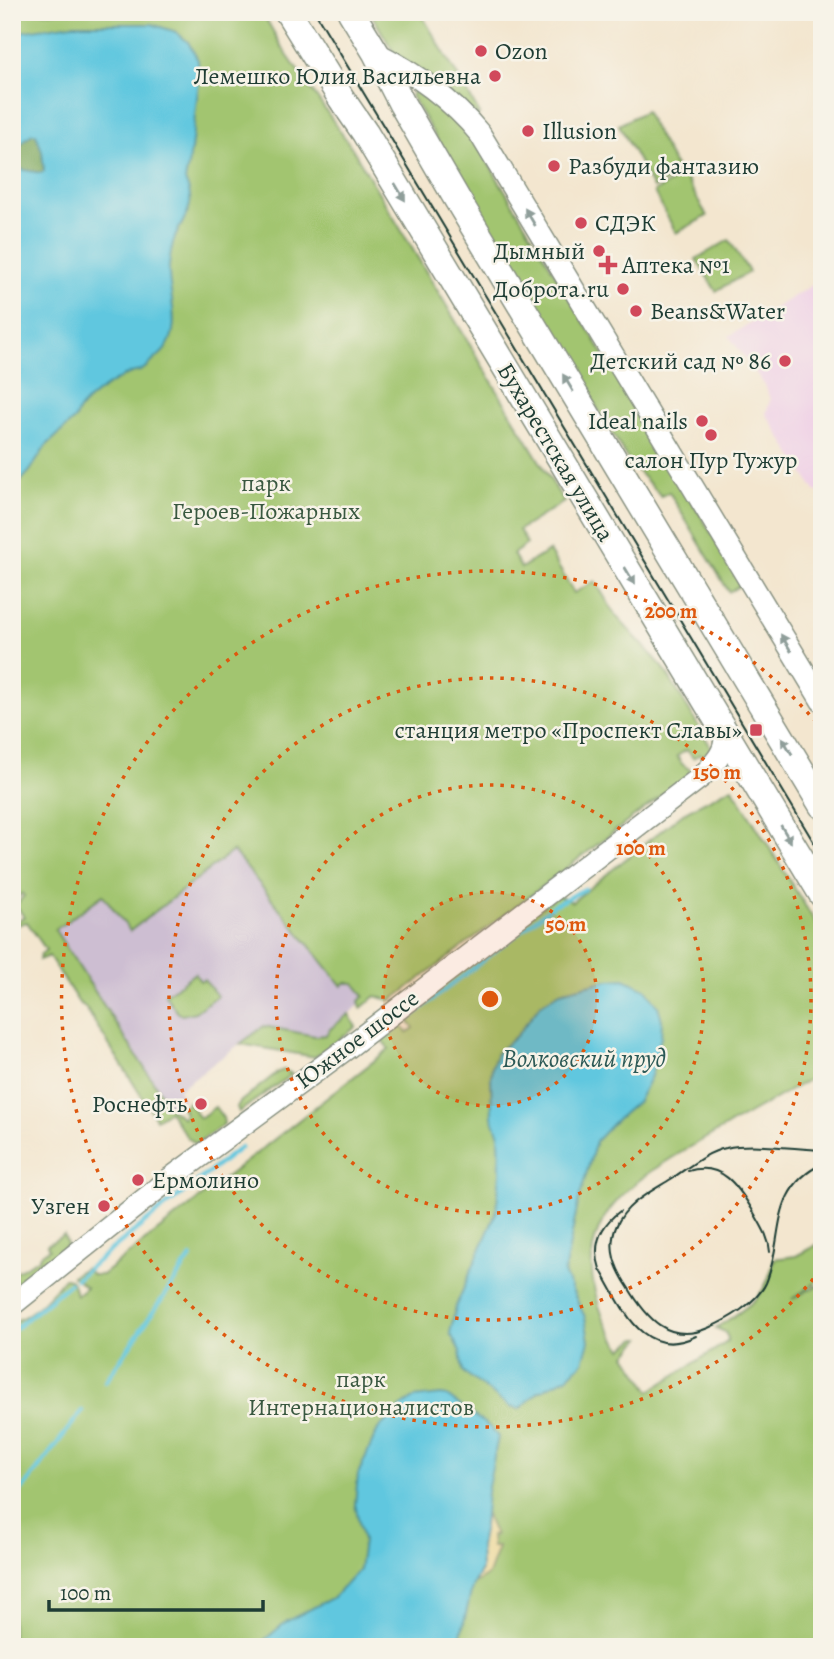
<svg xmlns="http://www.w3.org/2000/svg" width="834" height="1659" font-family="Alegreya,serif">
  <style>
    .built { fill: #efd0e6 }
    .industrial { fill: #cdbed2 }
    .green { fill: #a2c56f; stroke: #608152; stroke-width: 2 }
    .forest { fill: #81aa62; stroke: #50744b; stroke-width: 2 }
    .sand { fill: #eeda9e; stroke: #868c69; stroke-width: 2 }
    .water { fill: #61c7df; stroke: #40828a; stroke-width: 2; fill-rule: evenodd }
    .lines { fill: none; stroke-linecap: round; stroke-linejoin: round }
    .stream { stroke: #61c7df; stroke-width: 4.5 }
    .minor-casing { stroke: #899282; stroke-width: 24 }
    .major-casing { stroke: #899282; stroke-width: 29 }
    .minor { stroke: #fff; stroke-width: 21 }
    .major { stroke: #fff; stroke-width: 26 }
    .tram { stroke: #1f3d34; stroke-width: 2 }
    .oneway { fill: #8f9e9a }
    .ring { fill: none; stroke: #de580e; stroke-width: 3.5; stroke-dasharray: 3.5 7 }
    .poi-dot { fill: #d1495b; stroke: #f7f3e8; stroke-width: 2.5 }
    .labels { text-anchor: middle; stroke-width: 5; stroke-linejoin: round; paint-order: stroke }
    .poi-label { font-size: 24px; fill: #1f3d34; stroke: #f7f3e8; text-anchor: end }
    .street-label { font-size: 24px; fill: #1f3d34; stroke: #f7f3e8 }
    .park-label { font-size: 24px; fill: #395840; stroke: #f7f3e8 }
    .water-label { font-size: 26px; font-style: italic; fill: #2c5956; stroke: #f7f3e8 }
    .centre { fill: #de580e; stroke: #f7f3e8; stroke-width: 3.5 }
    .ring-label { font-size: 21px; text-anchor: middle; font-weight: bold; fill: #de580e; stroke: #f7f3e8; stroke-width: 5; stroke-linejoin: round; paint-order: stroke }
  </style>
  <rect width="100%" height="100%" fill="#f7f3e8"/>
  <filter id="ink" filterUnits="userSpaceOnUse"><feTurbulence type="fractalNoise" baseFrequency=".0143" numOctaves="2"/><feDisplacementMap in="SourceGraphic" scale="14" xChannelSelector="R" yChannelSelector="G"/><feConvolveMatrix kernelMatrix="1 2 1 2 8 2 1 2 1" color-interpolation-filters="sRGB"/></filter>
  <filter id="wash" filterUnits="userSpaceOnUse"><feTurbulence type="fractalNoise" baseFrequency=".00686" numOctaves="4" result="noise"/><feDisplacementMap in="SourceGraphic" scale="28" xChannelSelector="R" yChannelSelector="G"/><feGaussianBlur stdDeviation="1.57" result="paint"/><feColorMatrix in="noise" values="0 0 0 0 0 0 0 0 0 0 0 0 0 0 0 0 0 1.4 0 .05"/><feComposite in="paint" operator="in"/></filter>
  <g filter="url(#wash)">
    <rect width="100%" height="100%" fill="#f3e6cf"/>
    <path class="built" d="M822,279V493L815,491L766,414L770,400L766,387L729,336Z"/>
    <path class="industrial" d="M246,828L372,995L329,1030L327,1035L315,1036L264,1026L179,1089L183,1099L171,1109L55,930L124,880Z"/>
    <path class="green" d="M12,12H262L285,52L352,148L564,502L519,530L527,544L513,554L521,568L549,551L574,593L595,581L616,616L663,667L711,747L709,752L702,756L700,754L693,758L687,750L677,756L682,764L693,772L391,1001L376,996L361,1008L359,1001L364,996L354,983H345L342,986L233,851L130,931L103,895L55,930L171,1109L183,1118L185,1113L182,1107L188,1102L200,1118L215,1107L223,1118L224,1124L196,1144L187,1137L169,1111L156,1119L85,1007L79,1003L49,956L39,960L40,955L46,950L27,922L17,925V921L24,917L16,905L24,896L22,893L12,903Z
      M370,12H420L480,114L478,116L394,53Z
      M413,91L452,116L469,131L742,584L729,592L669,492L661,496L630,463L411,96Z
      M645,111L679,174L653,188L619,125Z
      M684,175L707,216L676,233L654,192Z
      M729,240L749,272L716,291L696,259Z
      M732,787L822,933V1072C783,1094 745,1116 706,1138C632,1180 564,1220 603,1317C607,1328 616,1339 622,1349L637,1338H641L626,1355L650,1391L727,1342L728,1338L725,1332L716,1328C748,1306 766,1300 774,1259L796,1256L822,1242V1278L792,1299L822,1283V1647H12V1322C33,1316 51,1295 64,1278C74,1277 74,1289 76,1295L86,1287L72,1276L85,1268L93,1275H102L389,1049L377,1034L398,1019L407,1033L414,1028L403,1014L557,895L572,902L683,813Z
      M195,973L200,981L204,979L217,996L195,1012L182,1015L178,1013L165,995Z
      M349,1014L356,1027L315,1057L240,1044L264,1026L315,1036L326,1035L329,1030Z
      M284,1070L292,1074L239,1112L237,1107L240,1102L278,1072Z
      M64,1235L67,1244L65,1247L19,1284L12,1274L40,1258L39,1256L49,1249L47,1245Z"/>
    <path class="forest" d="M32,134H36L42,151L44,172L41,173L19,169C7,156 20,143 32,134Z"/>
    <path class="sand" d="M485,1513L495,1535L491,1536L492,1547H498L488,1575L473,1584L481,1570L480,1546Z"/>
    <path class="water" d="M72,24H152L176,32L188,42L198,60L199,81L191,150L185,181C199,207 182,218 174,240C171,248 170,257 169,266C167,293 185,330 162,353C156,358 148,367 142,370C138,372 135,372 131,373C115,380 79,401 75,419L46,446L30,471L12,491V33ZM32,134H36L42,151L44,171L41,173L19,169C7,156 20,143 32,134Z
      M624,979L646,989L658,1006L662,1020L661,1037L651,1076L638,1101L615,1121L596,1141L579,1199L564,1273L585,1317L589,1341L583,1362L568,1377L538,1392L520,1409L510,1407L463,1372L460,1351L450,1333L456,1306L496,1213L500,1173L499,1135L492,1117L491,1077L492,1066L497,1053L517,1035L540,1005L560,992L608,980Z
      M441,1395L447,1396L491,1428L498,1437L487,1492L484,1526L480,1546L481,1570L473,1584L461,1635L446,1647H256L287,1621L334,1597L359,1570L363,1541L355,1504L358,1474L378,1429L403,1405L414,1398Z"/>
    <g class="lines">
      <path class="stream" d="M409,1018L554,905L585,889
        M386,1035L399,1026
        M76,1279C130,1233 186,1191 241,1147
        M12,1331L70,1283
        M105,1382L191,1257
        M12,1503L82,1411"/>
    </g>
  </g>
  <g filter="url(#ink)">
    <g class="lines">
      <g class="minor-casing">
        <path id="minor" d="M376,53C414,72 453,101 480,134L822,701
          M12,1305L171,1178L346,1049L701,777C714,764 729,750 724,731"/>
      </g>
      <g class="major-casing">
        <path id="major" d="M288,12L341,98L365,133L822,894
          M351,12L376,53L402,104L457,199L822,805"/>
      </g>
      <use href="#minor" class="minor"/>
      <use href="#major" class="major"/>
      <path class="tram" d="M315,12L822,856
        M822,1150C794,1149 752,1142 726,1148C706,1152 688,1168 671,1179C650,1192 626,1203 616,1227C607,1249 616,1269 628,1287C646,1317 668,1345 708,1328C727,1320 757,1303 766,1283C785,1238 768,1190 822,1164
        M688,1171C722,1161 738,1186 753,1211C760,1224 769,1236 770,1252
        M620,1211C600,1226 592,1245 600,1269C623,1307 642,1362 696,1336"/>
    </g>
    <defs><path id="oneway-solid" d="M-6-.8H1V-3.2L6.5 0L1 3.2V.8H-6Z" transform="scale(1.75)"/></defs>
    <g class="oneway">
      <use href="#oneway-solid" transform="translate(400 192) rotate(59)"/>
      <use href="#oneway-solid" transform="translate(530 217) rotate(-121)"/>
      <use href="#oneway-solid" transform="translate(568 383) rotate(-121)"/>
      <use href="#oneway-solid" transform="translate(630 576) rotate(59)"/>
      <use href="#oneway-solid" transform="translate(786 643) rotate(-121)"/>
      <use href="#oneway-solid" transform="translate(787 746) rotate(-121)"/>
      <use href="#oneway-solid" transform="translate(786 834) rotate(59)"/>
    </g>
  </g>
  <circle cx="490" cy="999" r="107" fill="#de580e" fill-opacity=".12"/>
  <g class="ring">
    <circle cx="490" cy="999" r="107"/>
    <circle cx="490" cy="999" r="214"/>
    <circle cx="490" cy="999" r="321"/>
    <path d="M820 1271A428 428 0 1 1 820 727"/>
  </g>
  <g class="poi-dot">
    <circle cx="481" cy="51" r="7"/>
    <circle cx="495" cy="76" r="7"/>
    <circle cx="528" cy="131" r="7"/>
    <circle cx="554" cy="166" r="7"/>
    <circle cx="581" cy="223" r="7"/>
    <circle cx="599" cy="251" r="7"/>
    <path d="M604.5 254.5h7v7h7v7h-7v7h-7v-7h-7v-7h7z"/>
    <circle cx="623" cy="289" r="7"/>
    <circle cx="636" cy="311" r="7"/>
    <circle cx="785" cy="361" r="7"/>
    <circle cx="702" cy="421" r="7"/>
    <circle cx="711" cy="435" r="7"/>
    <rect x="749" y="723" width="14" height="14" rx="3.5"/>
    <circle cx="201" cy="1104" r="7"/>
    <circle cx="138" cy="1180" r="7"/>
    <circle cx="104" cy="1206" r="7"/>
  </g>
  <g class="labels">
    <g class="poi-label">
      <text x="495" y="59" text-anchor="start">Ozon</text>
      <text x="481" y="84">Лемешко Юлия Васильевна</text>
      <text x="542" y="139" text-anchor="start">Illusion</text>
      <text x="568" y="174" text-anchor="start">Разбуди фантазию</text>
      <text x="595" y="231" text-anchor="start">СДЭК</text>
      <text x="585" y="259">Дымный</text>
      <text x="622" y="273" text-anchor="start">Аптека №1</text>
      <text x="609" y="297">Доброта.ru</text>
      <text x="650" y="319" text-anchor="start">Beans&amp;Water</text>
      <text x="771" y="369">Детский сад № 86</text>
      <text x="688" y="429">Ideal nails</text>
      <text x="711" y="468" text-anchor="middle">салон Пур Тужур</text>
      <text x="742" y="738">станция метро «Проспект Славы»</text>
      <text x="187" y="1112">Роснефть</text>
      <text x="152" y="1188" text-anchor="start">Ермолино</text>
      <text x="90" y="1214">Узген</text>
    </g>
    <g class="street-label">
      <text transform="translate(556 452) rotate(59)" y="8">Бухарестская улица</text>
      <text transform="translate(357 1039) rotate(-37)" y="8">Южное шоссе</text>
    </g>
    <g class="park-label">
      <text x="266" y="491">парк<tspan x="266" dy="28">Героев-Пожарных</tspan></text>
      <text x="361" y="1387">парк<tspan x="361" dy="28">Интернационалистов</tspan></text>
    </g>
    <g class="water-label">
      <text x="584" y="1067">Волковский пруд</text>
    </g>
  </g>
  <circle cx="490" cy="999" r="10" class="centre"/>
  <g class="ring-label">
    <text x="671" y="618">200 m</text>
    <text x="717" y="779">150 m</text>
    <text x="641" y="855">100 m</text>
    <text x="566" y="931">50 m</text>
  </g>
  <rect width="834" height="1659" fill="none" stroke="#f7f3e8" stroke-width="42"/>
  <path d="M49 1600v10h214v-10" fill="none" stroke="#1f3d34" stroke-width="3.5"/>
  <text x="60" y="1600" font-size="21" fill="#1f3d34" stroke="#f7f3e8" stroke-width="5" paint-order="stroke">100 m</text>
</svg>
